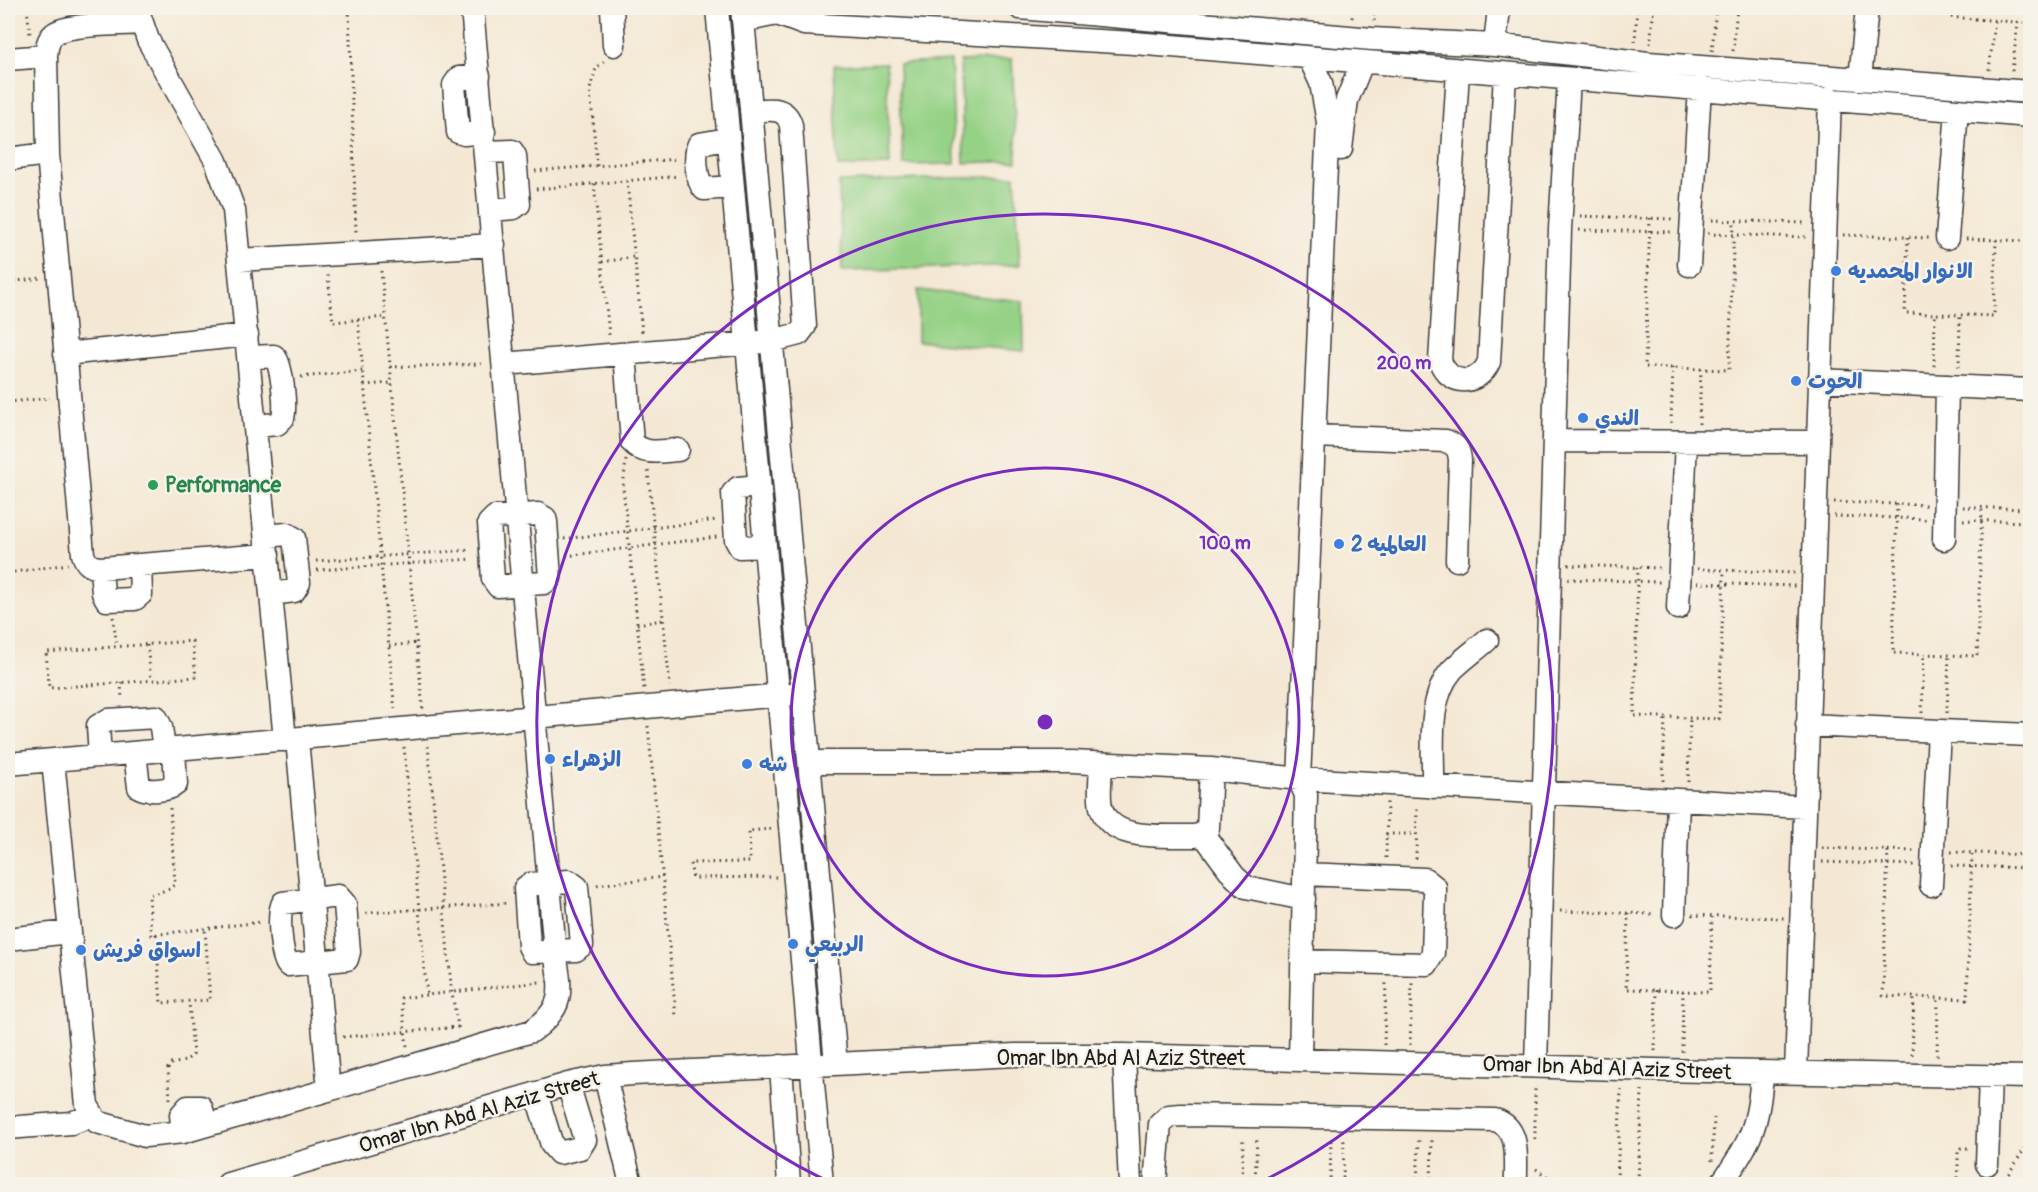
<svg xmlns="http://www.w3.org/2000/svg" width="2038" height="1192" font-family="Pangolin,'Playpen Sans Arabic',sans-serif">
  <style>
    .green { fill: #95d286; stroke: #587751; stroke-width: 1.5 }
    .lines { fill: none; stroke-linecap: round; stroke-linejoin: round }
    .minor-casing { stroke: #3c3b38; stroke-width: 25 }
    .path { stroke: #3c3b38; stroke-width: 3; stroke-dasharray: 1.5 4.5; stroke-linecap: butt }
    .minor { stroke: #fff; stroke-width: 22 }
    .ring { fill: none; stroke: #7b2cbf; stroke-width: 3 }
    .shop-dot { fill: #3f7fe0; stroke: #f7f3e8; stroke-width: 2 }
    .leisure-dot { fill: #2e9e5b; stroke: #f7f3e8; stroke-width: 2 }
    .labels { text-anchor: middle; stroke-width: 5; stroke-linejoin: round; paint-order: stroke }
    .shop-label { font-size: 21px; font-weight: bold; fill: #366cbe; stroke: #f7f3e8; text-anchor: start }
    .leisure-label { font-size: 21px; font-weight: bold; fill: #27864d; stroke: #f7f3e8; text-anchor: start }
    .street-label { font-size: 21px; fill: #1c1c1c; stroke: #f7f3e8 }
    .centre { fill: #7b2cbf; stroke: #f7f3e8; stroke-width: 3 }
    .ring-label { font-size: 18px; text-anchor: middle; font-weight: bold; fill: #7b2cbf; stroke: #f7f3e8; stroke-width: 5; stroke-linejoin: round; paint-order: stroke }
  </style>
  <rect width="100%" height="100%" fill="#f7f3e8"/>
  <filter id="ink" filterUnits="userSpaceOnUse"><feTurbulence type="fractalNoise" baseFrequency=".0167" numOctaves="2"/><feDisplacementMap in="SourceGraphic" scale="12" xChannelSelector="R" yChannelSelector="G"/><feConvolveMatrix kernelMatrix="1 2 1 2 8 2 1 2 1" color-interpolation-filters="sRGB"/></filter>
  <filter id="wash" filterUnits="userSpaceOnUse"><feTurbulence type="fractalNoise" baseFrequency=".008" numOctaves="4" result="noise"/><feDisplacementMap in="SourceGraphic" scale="24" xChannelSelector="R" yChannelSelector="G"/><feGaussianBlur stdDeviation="1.35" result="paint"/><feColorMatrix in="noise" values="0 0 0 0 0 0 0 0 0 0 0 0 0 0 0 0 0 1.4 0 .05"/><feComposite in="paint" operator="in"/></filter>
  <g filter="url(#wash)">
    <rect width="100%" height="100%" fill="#f4e8d4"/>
    <path class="green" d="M1012,59L1017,161L964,163L960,61Z
      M951,61L955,164L903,165L899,64Z
      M886,63L890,165L838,167L834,65Z
      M1015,176L1020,265L842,271L839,182Z
      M918,290L1023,301L1024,351L918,341Z"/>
  </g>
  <g filter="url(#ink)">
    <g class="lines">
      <g class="minor-casing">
        <path id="minor" d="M137,8L148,40L216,161L234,210L285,740
          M612,8L614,45
          M717,8L822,1184
          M742,8L836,1064
          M1020,8L1372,39L1495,45L1648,63L2030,92
          M743,21L777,14L804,24L1134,43L2030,116
          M141,23C122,25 68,23 54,34C47,40 47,48 46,56L48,154L83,554C86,564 90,567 101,568L268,555
          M1495,45L1499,8
          M8,59L46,56
          M1458,71L1440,361C1450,387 1478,386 1489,362L1505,74
          M479,76L459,78L454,85L458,132L464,134L484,132
          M1860,79L1867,8
          M728,139L699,144C694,154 696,180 704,189L732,187
          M1341,149L1347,100L1362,63
          M486,152L512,151L515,156L519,204L514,208L491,210
          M8,159L48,154
          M1947,238L1957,110
          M239,260L494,245
          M1689,265L1700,88
          M65,354L247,335
          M625,354L632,442C644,456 661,451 678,450
          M249,357L274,356C282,362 286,407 283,418L277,424L256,426
          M504,364L772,341L799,334L805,326L791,125C785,105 769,110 751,111
          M1819,380L2030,390
          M1314,436L1446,441C1456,445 1459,449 1460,460L1457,560
          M1554,441L1817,442
          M759,486L738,488L733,493L736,540L740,547L765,546
          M538,514L545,518L546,522L550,578L544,583L498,586L493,579L489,523L495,517Z
          M266,536L287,534L294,538L299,583L294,591L271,594
          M1944,539L1947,386
          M101,568L103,593L107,600L135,599L141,594L140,565
          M1678,608L1686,442
          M1807,725L2030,735
          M297,739L329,1090
          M135,753L139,787C148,792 168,791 176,784L174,749
          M100,756L98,726L108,720L156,717L161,727L164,750
          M53,760L87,1105L97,1122L145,1136L183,1132L532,1031C566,1007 561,990 555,952L472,8
          M810,762H1072L1211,769L1299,779L1805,807
          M8,764L793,694
          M1101,764C1101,778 1098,794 1101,807C1110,843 1166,835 1194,836L1203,834L1208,828L1211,769
          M1433,787C1434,750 1426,700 1452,670C1463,659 1476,650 1487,640
          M1203,834L1234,876L1246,887L1304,899
          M569,881L577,887L582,945L576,950L532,952L529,946L525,888L530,884Z
          M1931,885L1939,731
          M338,896L345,904L349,952L347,959L288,965C281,957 277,912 283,903Z
          M1674,915L1678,801
          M8,939L69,932
          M1302,961L1427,964L1433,953L1435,894V887L1425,879L1304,874
          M1124,1055L1130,1184
          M1300,1060L1306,795L1299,779L1328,122L1321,83L1310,59
          M781,1066L789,1184
          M1536,1066L1560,229L1569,79
          M1796,1072L1830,98
          M605,1076L631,1184
          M536,1093L552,1145L559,1153L580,1148L585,1140L568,1084
          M8,1128L71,1123L91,1116
          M183,1132L181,1115L188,1107H201L207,1125
          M1987,1164L1990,1076
          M228,1184L568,1084L605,1076L633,1074L1015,1055H1124L1655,1070L2030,1077
          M1155,1184L1160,1124L1169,1116L1181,1115L1495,1120C1522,1128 1515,1161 1516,1184
          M1721,1184C1751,1142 1759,1125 1762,1072"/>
      </g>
      <path class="path" d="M27,8L30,35
        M349,8L356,233
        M1949,8L1948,17L2030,23
        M1352,18L1353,8
        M1374,21L1375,8
        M1635,42L1637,8
        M1650,44L1654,8
        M1712,51L1716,8
        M1733,51L1737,8
        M1989,70L1995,21
        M2012,71L2018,22
        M597,166L590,89L596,68L604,62
        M535,171L677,159
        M627,181L642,332
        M594,184L609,335
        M536,189L679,176
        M1580,216L1672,219
        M1650,218L1645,367L1729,370L1734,221
        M1712,220L1807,223
        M1579,230L1672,232
        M1708,234L1807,237
        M1843,235L1930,238
        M1908,237L1905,313L1994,316L1996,240
        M1966,239L2030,241
        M602,262L634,257
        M381,271L423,710
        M328,275L333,322L385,317
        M8,282L42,278
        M358,319L395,712
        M1934,366L1935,314
        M390,367L484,364
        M1959,367L1960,315
        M301,377L363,371
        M364,385L392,383
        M8,402L50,398
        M1671,423L1673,368
        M1699,424L1701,369
        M626,460L623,487L644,689
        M648,471L670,686
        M1834,502L1927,505
        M1897,504L1893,653L1977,656L1982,507
        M1963,507L2030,509
        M1834,516L1927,519
        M1963,520L2030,522
        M564,539L716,520
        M566,556L717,537
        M316,561L471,550
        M1568,565L1661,568
        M1638,567L1634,716L1719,719L1724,570
        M1697,569L1796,573
        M317,570L472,559
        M8,573L68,564
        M1568,579L1660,582
        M1697,583L1795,586
        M113,617L117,646
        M637,624L663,620
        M192,641L196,677L49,688L46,652Z
        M147,645L151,680
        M389,646L417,643
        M121,682L122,699
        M1922,713L1924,654
        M1947,713L1949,655
        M648,726L676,1017
        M428,746L452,994L459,1031
        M404,747L427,996
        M1663,781L1665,717
        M1688,782L1690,718
        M170,808L175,884L170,889L149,895L151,935L261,922
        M771,829L749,831L750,862L690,863L693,878L777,877
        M1386,834H1416
        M1822,848L1915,851
        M1888,851L1883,996L1967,999L1972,853
        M1951,852L2030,855
        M1386,858L1387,801
        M1416,859L1417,806
        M1822,862L1915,865
        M1951,866L2030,868
        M597,885L662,877
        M1560,911L1655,914
        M366,913L509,903
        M1628,913L1626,989L1710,992L1712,917
        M1692,915L1784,918
        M156,934L161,1003L210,1000L205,929
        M343,1037L459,1027
        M1384,1045L1386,982
        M1410,1045L1412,983
        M407,1046L401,998L540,982
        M1655,1051L1656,990
        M1682,1052L1683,991
        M1912,1055L1914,997
        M1937,1056L1938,998
        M170,1099L168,1068L171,1064L185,1061L193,1055L189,1002
        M1535,1139V1086
        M1712,1161L1714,1118
        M1536,1169L1548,1177L1701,1184
        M1617,1180L1621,1089
        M1638,1181L1642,1090
        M1242,1184L1243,1136
        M1255,1184L1257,1136
        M1330,1184L1331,1137
        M1343,1184L1344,1137
        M1417,1184L1419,1139
        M1431,1184L1432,1139
        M1958,1184V1152L1961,1148H1968
        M2002,1184L2030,1140"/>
      <use href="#minor" class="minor"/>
    </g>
  </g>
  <g class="ring">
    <circle cx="1045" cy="722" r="254"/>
    <path d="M834 1184A508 508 0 1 1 1256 1184"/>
  </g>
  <g class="shop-dot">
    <circle cx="1836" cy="271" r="6"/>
    <circle cx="1796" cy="381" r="6"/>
    <circle cx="1583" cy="418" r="6"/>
    <circle cx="1339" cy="544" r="6"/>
    <circle cx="550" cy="759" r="6"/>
    <circle cx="747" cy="764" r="6"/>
    <circle cx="793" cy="944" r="6"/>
    <circle cx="81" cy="950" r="6"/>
  </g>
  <circle class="leisure-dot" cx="153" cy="485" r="6"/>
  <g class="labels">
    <g class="shop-label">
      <text x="1848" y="278">الانوار المحمديه</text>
      <text x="1808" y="388">الحوت</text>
      <text x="1595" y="425">الندي</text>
      <text x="1351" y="551">العالميه 2</text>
      <text x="562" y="766">الزهراء</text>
      <text x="759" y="771">شه</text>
      <text x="805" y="951">الربيعي</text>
      <text x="93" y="957">اسواق فريش</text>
    </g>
    <g class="leisure-label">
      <text x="165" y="492">Performance</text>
    </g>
    <g class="street-label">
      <text x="1121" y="1065">Omar Ibn Abd Al Aziz Street</text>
      <text transform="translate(1607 1068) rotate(2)" y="7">Omar Ibn Abd Al Aziz Street</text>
      <text transform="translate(479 1112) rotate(-16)" y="7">Omar Ibn Abd Al Aziz Street</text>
    </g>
  </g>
  <circle cx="1045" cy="722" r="9" class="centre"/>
  <g class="ring-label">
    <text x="1404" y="369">200 m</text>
    <text x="1225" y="549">100 m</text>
  </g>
  <rect width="2038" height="1192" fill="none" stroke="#f7f3e8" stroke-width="30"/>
</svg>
